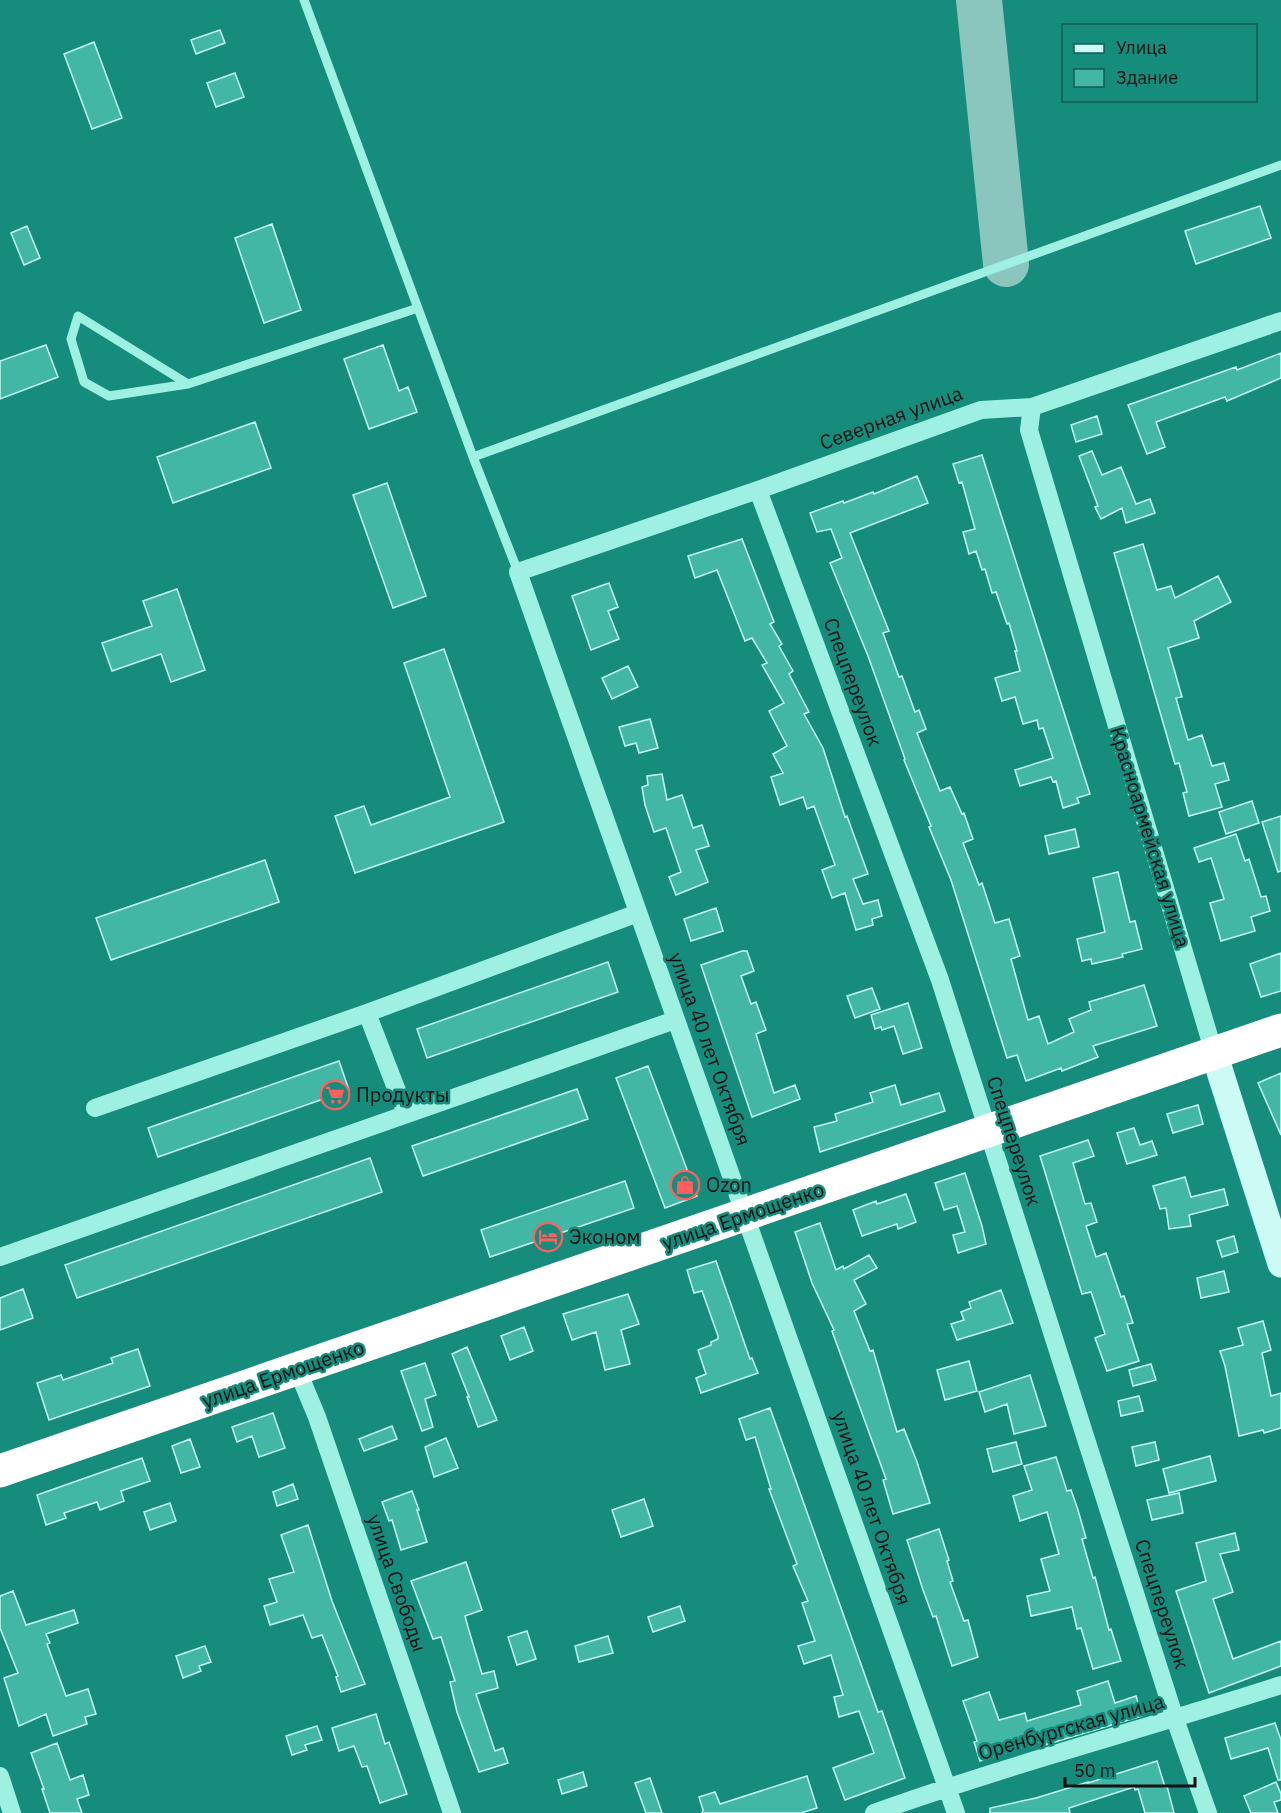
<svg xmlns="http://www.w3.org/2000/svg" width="1281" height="1813" font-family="'IBM Plex Sans',sans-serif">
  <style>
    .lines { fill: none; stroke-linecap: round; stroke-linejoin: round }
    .taxiway { stroke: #8ac6be; stroke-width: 46 }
    .building { fill: #42b7a6; stroke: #c5fbf3; stroke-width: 1.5 }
    .lane { stroke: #9ef0e3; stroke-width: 9 }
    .street { stroke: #9ef0e3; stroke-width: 18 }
    .secondary { stroke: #ccfbf5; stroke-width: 27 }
    .highway { stroke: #fff; stroke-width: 33 }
    .labels { text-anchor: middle; stroke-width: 5; stroke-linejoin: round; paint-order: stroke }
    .street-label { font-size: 20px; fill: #111; stroke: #158c7c }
    .poi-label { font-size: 20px; fill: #111; stroke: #158c7c; text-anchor: start }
  </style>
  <rect width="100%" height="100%" fill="#158c7c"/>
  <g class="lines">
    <path class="taxiway" d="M979,0L1006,264"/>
  </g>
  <path class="building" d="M220,30L225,43L196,54L191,40Z
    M94,42L122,118L92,129L64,54Z
    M235,73L244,97L216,107L207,83Z
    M1260,206L1271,238L1196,264L1185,231Z
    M272,224L301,310L264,323L235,238Z
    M27,226L40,258L24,265L11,233Z
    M46,345L58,377L0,399V361Z
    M383,345L399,391L408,387L417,412L369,429L344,359Z
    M1281,353V378L1227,401L1225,397L1156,422L1165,447L1147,454L1128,405L1236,367L1237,370Z
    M1097,416L1102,434L1076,442L1071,425Z
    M255,422L271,468L173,503L157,457Z
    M1092,451L1102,475L1121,467L1136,504L1150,499L1155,513L1126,523L1122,508L1101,519L1095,507L1098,506L1079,456Z
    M982,455L1090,794L1077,798L1079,803L1063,808L1056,781L1053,782L1051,777L1020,786L1015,770L1053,758L1043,728L1039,729L1037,720L1023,724L1015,697L1002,701L995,678L1020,671L1015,651H1017L1009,623L1007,624L996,592L992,593L985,569L982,570L976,551L969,554L963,532L975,529L962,482L959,483L953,464Z
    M917,476L928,503L850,533L889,631L883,633L899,677L902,676L915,712L919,710L926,729L917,733L940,791L950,787L962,814L964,813L973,839L963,843L979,885L982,883L995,923L1009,919L1020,956L1011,959L1028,1020L1039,1016L1048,1044L1074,1032L1069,1019L1091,1010L1089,1002L1144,985L1157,1026L1093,1046L1098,1057L1062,1071L1061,1068L1026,1081L1017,1055L1007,1058L951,880L929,827L931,826L904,760L905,759L868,656L830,563L842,558L831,529L817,532L810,513L843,501L844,503L873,492L874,494Z
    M387,483L426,596L393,608L353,495Z
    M742,539L774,622L770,624L782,644L779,646L793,671L789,674L809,712L804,714L823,748L845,817L847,816L868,874L853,879L863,904L878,900L882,916L872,919L873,925L856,930L845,893L832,898L822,870L835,865L814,806L807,809L803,797L780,805L771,777L783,773L773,754L787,746L769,711L784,703L762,665L767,663L752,638L745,641L717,570L695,578L688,556Z
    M1143,544L1157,590L1171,586L1175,598L1218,576L1231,602L1194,621L1199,638L1168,648L1182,697L1176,698L1188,740L1202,735L1212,766L1224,763L1229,780L1215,784L1222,807L1189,816L1183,793L1187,792L1179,763L1175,764L1114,553Z
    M609,583L618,607L608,611L619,639L591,650L572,596Z
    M177,589L205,670L171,682L161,654L112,671L102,643L152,626L143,601Z
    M444,649L504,822L355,873L335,816L364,806L371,825L450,797L404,663Z
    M628,666L638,687L612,699L602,678Z
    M650,719L658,748L639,753L636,743L625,746L619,727Z
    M662,774L667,800L682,795L693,828L702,825L709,846L696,850L708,882L676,895L669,877L681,872L666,828L654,832L645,805L642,787L648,785L647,776Z
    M1252,801L1259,823L1226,834L1219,812Z
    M1281,816V871L1278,872L1262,822Z
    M1075,829L1079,847L1049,854L1045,836Z
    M1236,834L1245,861L1249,859L1261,897L1266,896L1270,911L1251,917L1255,931L1221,941L1210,903L1224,899L1211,858L1199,862L1194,848Z
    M265,860L279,902L111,960L96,918Z
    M1118,872L1130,922L1135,921L1142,949L1122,954L1123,957L1092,964L1091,959L1082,961L1077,939L1105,932L1093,878Z
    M716,908L723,931L691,941L684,919Z
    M742,951H747L754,971L741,976L751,1004L756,1002L766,1030L756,1034L774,1093L795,1085L800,1099L752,1117L701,965Z
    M1281,953V991L1261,997L1250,964Z
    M608,962L618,992L427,1058L417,1029Z
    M872,988L880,1009L855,1018L847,996Z
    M908,1003L922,1048L903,1054L894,1026L882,1030L881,1027L875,1029L871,1015Z
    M339,1061L349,1090L158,1157L148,1128Z
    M648,1066L697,1196L665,1208L616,1078Z
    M1281,1073V1135L1258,1083Z
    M895,1085L901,1105L939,1093L945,1111L820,1152L814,1127L837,1121L835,1114L873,1102L870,1093Z
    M577,1089L588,1119L423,1176L412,1146Z
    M1198,1105L1203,1124L1173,1133L1167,1114Z
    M1134,1128L1140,1145L1152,1141L1157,1155L1127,1164L1117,1133Z
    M1088,1140L1094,1156L1073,1163L1085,1204L1091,1203L1097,1222L1086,1226L1096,1257L1106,1253L1121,1297L1124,1296L1133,1323L1127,1324L1139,1361L1107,1371L1095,1338L1105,1334L1091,1292L1082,1294L1040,1156Z
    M370,1158L382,1192L77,1298L65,1265Z
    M965,1173L982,1226L986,1244L958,1253L953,1235L965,1232L957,1206L944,1210L935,1183Z
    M1185,1177L1191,1197L1224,1189L1228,1205L1189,1215L1191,1226L1169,1229L1166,1208L1160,1209L1153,1186Z
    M625,1181L634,1208L490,1257L481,1230Z
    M906,1194L916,1222L898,1229L897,1224L862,1236L853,1210L876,1201L877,1204Z
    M820,1223L836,1270L843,1266L844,1269L869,1255L877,1268L854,1280L866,1304L854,1311L870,1351L873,1350L897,1432L904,1429L917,1462L930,1503L893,1514L883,1480L886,1479L832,1331L834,1330L812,1283L795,1232Z
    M1234,1236L1238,1252L1222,1257L1217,1241Z
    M716,1261L750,1359L752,1358L758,1373L701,1393L696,1378L706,1374L698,1350L711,1345V1342L718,1339V1336L702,1291L694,1293L687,1270Z
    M1224,1271L1229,1292L1201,1298L1197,1278Z
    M23,1289L33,1318L0,1330V1298Z
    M1001,1290L1013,1323L957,1340L951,1324L964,1320L961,1312L971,1308L969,1302Z
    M628,1294L639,1324L621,1330L630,1364L605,1370L596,1332L572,1340L563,1314Z
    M1263,1321L1271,1350L1262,1353L1271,1396L1281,1393V1428L1264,1433L1263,1430L1239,1436L1225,1366L1220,1351L1243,1345L1238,1328Z
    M524,1327L533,1351L510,1360L501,1336Z
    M467,1347L497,1420L478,1427L467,1397H469L452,1354Z
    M138,1349L150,1386L49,1420L37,1383L61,1375L63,1380L113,1363L111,1358Z
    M969,1361L977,1391L945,1400L937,1370Z
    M425,1363L436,1395L425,1399L433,1427L422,1431L401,1371Z
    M1151,1364L1156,1380L1133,1386L1129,1370Z
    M1030,1375L1046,1426L1014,1434L1007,1404L985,1412L979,1392Z
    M1139,1396L1143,1411L1121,1416L1118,1401Z
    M770,1408L878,1712L882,1711L905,1778L845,1800L833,1768L874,1753L859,1711L839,1717L834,1697L843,1695L831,1655L804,1664L798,1646L815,1641L802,1603L808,1601L793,1566L797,1564L769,1489H771L755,1437L746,1440L739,1419Z
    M273,1413L285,1448L259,1457L252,1436L237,1442L232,1427Z
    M392,1426L397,1439L364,1451L359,1439Z
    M446,1438L458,1468L434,1477L425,1447Z
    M190,1439L200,1467L181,1473L172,1446Z
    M1016,1442L1022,1464L993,1472L987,1449Z
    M1155,1442L1159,1460L1136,1466L1132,1447Z
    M1210,1456L1216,1481L1169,1493L1163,1469Z
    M1056,1457L1067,1491L1071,1490L1078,1510L1086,1538L1082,1539L1093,1578L1095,1577L1109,1630L1111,1629L1121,1661L1093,1669L1081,1628L1077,1629L1072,1607L1031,1616L1027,1596L1050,1591L1041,1559L1059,1554L1047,1512L1020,1521L1013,1496L1032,1490L1024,1466Z
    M142,1458L150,1481L121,1491L124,1501L100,1510L97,1502L64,1513L66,1518L46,1525L37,1495Z
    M293,1484L298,1499L277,1506L273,1492Z
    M412,1491L419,1510H417L427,1542L401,1550L392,1520L389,1521L382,1502Z
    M1179,1493L1183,1513L1152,1520L1147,1500Z
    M644,1499L653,1526L621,1537L612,1510Z
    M170,1503L176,1521L150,1530L144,1512Z
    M308,1525L332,1601L365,1684L341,1692L336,1677L338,1676L322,1635L312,1638L303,1615L270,1625L264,1606L277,1602L269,1579L294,1572L281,1535Z
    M939,1529L949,1560L947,1561L953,1581L950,1582L964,1621L968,1620L978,1657L952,1666L936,1616L933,1617L923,1590L907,1540Z
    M1235,1533L1239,1550L1220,1554L1233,1592L1213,1599L1233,1659L1281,1641V1666L1209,1693L1176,1591L1206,1581L1196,1543Z
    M466,1562L482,1610L465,1616L468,1627L482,1674L494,1671L498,1688L476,1694L495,1751L503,1748L508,1763L479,1772L457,1712L450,1682L455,1681L441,1637L433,1639L411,1581Z
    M13,1591L26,1625L74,1610L78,1623L46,1634L50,1643L47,1644L66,1696L88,1689L96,1714L85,1717L87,1724L53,1736L46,1714L19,1726L4,1678L18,1673L0,1628V1596Z
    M680,1606L685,1621L653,1632L648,1617Z
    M527,1631L536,1659L517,1665L508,1637Z
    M608,1636L613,1653L579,1662L575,1646Z
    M205,1646L211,1662L199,1666L201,1671L183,1678L176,1656Z
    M1108,1681L1115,1703L1136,1696L1142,1716L1041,1746L1039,1742L980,1761L974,1742L977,1741L963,1701L989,1692L999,1720L1025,1713L1027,1721L1081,1705L1077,1691Z
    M376,1714L385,1744L389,1742L407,1794L380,1803L367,1766L362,1767L354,1746L339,1751L332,1728Z
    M1275,1723L1281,1740V1780H1278L1268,1748L1231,1759L1225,1738Z
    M317,1726L322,1740L305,1745L307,1750L292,1755L286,1736Z
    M57,1743L70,1780L83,1775L89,1795L77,1799L82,1813H50L42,1789H44L31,1753Z
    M1157,1761L1165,1787L1167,1786L1174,1813H1145L1138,1789L1135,1790L1134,1787L1069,1808L1070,1813H990V1808L1036,1798L1088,1782V1783Z
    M583,1772L587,1786L562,1794L558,1780Z
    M807,1776L817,1808L801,1813H702L703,1810L699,1797L715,1792L720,1804Z
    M650,1778L662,1813H646L635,1783Z
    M1276,1782L1281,1794V1800L1274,1802L1278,1813H1251L1244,1796Z"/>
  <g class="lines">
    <path class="lane" d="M304,0L473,457
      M188,384L109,396L84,382L71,339L78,316L188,384L418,308
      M518,572L473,457L1281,165"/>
    <path class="street" d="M1032,407L1029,430L1214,1053
      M758,490L940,980L1175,1719L1208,1813
      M367,1013L406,1114
      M95,1108L367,1013L638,913
      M0,1257L675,1020
      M297,1369L317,1417L452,1813
      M0,1776L12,1813
      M874,1813C1007,1765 1145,1729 1281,1685
      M956,1813L518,572L758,490L981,410L1032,407L1281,321"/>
    <path class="secondary" d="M1214,1053L1281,1264"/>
    <path class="highway" d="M0,1471L1281,1030"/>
  </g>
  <defs>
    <g id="supermarket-ring" transform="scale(1.5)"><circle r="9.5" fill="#158c7c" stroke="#ff5f5d" stroke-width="1.5"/><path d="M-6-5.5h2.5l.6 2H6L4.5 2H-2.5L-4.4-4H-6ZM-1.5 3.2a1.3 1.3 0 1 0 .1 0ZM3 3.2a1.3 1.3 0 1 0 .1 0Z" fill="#ff5f5d"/></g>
    <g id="shop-ring" transform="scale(1.5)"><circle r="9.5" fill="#158c7c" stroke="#ff5f5d" stroke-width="1.5"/><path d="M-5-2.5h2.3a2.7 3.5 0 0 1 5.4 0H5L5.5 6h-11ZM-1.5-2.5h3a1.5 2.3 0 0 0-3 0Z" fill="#ff5f5d"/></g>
    <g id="hotel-ring" transform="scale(1.5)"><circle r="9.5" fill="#158c7c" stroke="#ff5f5d" stroke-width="1.5"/><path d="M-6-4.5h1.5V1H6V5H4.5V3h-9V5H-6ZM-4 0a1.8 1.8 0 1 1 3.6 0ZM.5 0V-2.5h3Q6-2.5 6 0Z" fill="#ff5f5d"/></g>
  </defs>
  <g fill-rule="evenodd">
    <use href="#supermarket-ring" x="335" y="1095"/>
    <use href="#shop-ring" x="685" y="1185"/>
    <use href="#hotel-ring" x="548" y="1237"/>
  </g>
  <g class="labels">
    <g class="street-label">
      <text transform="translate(891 418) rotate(-20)" y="7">Северная улица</text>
      <text transform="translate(853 682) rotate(70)" y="7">Спецпереулок</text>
      <text transform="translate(1150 837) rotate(73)" y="7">Красноармейская улица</text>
      <text transform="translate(710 1049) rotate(70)" y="7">улица 40 лет Октября</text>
      <text transform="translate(1014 1141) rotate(72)" y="7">Спецпереулок</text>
      <text transform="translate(743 1216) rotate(-19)" y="7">улица Ермощенко</text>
      <text transform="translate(283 1374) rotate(-19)" y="7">улица Ермощенко</text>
      <text transform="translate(872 1508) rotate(71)" y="7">улица 40 лет Октября</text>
      <text transform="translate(397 1583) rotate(71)" y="7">улица Свободы</text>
      <text transform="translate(1162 1604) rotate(72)" y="7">Спецпереулок</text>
      <text transform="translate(1071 1727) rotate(-16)" y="7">Оренбургская улица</text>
    </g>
    <g class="poi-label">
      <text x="356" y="1102">Продукты</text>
      <text x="706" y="1192">Ozon</text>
      <text x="569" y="1244">Эконом</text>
    </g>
  </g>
  <rect x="1062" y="24" width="195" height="78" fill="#158c7c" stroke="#135b51" stroke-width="1.5"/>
  <rect x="1074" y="44" width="30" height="9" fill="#ccfbf5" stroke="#135b51" stroke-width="1.5"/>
  <text x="1116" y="54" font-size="18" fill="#111111">Улица</text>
  <rect x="1074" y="69" width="30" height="18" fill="#42b7a6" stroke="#135b51" stroke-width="1.5"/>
  <text x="1116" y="84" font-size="18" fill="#111111">Здание</text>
  <path d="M1065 1777v9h130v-9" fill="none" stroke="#111111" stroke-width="3"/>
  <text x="1074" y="1777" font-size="18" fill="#111111" stroke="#158c7c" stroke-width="4.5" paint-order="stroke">50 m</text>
</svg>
